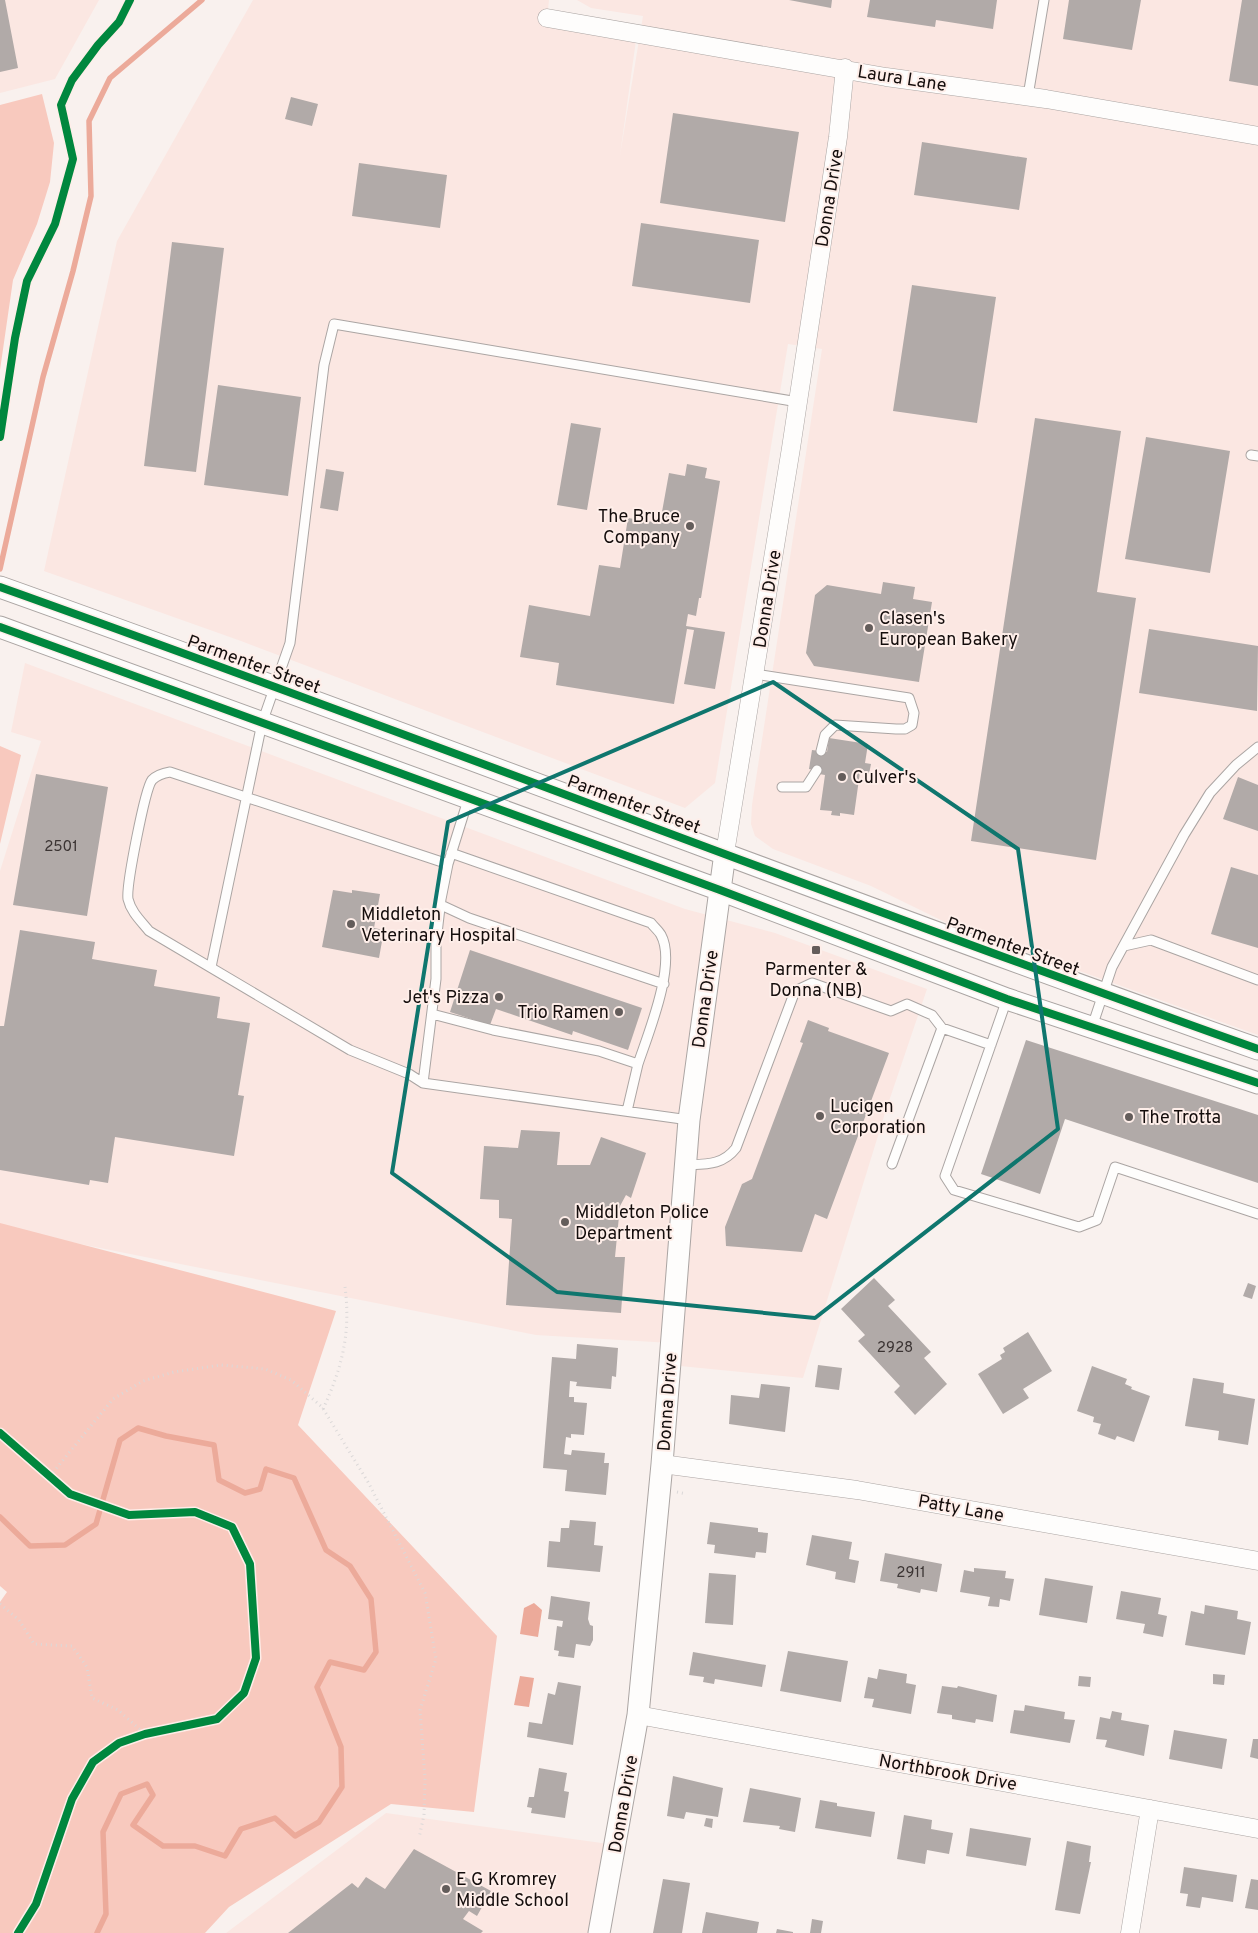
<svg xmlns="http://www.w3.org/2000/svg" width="1258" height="1933" font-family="Overpass,sans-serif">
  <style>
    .built { fill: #fbe7e2 }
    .green { fill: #f8c9be }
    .water { fill: #ecaa9a }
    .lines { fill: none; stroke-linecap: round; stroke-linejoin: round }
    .stream { stroke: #ecaa9a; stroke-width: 5.5 }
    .building { fill: #b1aaa8 }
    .service-casing { stroke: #aba5a3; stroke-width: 11 }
    .minor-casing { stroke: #aba5a3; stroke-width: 19 }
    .tertiary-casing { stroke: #aba5a3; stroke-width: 23 }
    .path { stroke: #dbd8d8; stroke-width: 3; stroke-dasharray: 1 4; stroke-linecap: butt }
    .service { stroke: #fefdfc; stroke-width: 9 }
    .minor { stroke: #fefdfc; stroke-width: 18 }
    .tertiary { stroke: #fefdfc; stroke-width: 21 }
    .cycleway-casing { stroke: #feeee9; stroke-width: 11 }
    .cycleway { stroke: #00873e; stroke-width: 8 }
    .marked { fill: none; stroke: #0f766e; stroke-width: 4; stroke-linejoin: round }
    .poi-dot { fill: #645d5b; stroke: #feeee9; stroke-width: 2 }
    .labels { text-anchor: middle; stroke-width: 4; stroke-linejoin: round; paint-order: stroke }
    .number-label { font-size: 15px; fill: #3b3433 }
    .street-label { font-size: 18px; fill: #140d0c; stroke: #feeee9 }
    .poi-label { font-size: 18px; fill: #140d0c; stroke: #feeee9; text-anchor: start }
  </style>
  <rect width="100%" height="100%" fill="#f9f1ee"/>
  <path class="built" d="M0,0H99L55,79L0,93Z
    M253,0H549L547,18L637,33L620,155L643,16L591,8L577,0H1258V1035L951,925L871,886L773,849L755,836L751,824L752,805L822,349L788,344L715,783L685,808L241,641L44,571L117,241Z
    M25,663L685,909L775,933L927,989L886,1110L803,1378L670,1365L671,1343L536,1335L0,1228V871L41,741L11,732Z
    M386,1813L616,1845L599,1933H226Z"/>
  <path class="green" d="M42,94L54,143L50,182L37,224L13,280L0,370V105Z
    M0,746L21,755L0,844Z
    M0,1223L336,1311L298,1425L497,1636L474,1812L391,1804L229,1907L205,1933H0V1602L7,1592L0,1586Z"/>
  <path class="water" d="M534,1603L542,1610L538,1637L520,1634L524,1608Z
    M520,1676L534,1678L529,1707L514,1705Z"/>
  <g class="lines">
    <path class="stream" d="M0,569L43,377L73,271L91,196L89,121L110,78L202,0
      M0,1517L30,1546L65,1545L96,1524L120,1440L138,1428L166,1436L214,1445L219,1480L245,1493L260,1489L266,1469L294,1478L326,1550L350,1566L371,1599L376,1652L364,1670L330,1662L317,1687L341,1747L342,1787L319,1822L295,1836L275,1818L241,1829L225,1856L195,1846H163L133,1825L153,1795L147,1784L121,1794L103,1832L106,1914L97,1933"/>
  </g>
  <path class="building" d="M0,0H5L18,68L0,72Z
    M789,0H832L831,8Z
    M870,0H997L993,29L936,20L935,27L867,17Z
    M1069,0H1141L1132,50L1063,39Z
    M1242,0H1258V86L1229,81Z
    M291,97L318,104L312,126L285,119Z
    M673,113L799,132L785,222L660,203Z
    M922,142L1027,158L1019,210L914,195Z
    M359,163L447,175L440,228L352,216Z
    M641,223L759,240L750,303L632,286Z
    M172,242L224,248L196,472L144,466Z
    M912,285L996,297L977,423L893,411Z
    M218,385L301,397L288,496L204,485Z
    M1035,418L1121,431L1097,592L1136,598L1096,860L971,841Z
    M571,423L601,428L587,510L557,505Z
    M1146,437L1230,451L1210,573L1125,559Z
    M687,464L707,468L705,478L720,481L701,598H699L696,616L688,614L686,626L725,632L715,689L684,684L694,630L687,629L674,704L556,685L559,663L520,657L529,605L590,616L599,565L620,568L628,518L660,523L669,473L685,476Z
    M326,469L344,472L338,511L320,508Z
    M883,582L915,587L913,599L932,602L919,682L814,666L806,653L815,595L827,585L881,594Z
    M1149,629L1258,646L1257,711L1139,693Z
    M829,738L868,744L865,763L871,764L869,774L860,772L854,815L840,813V816L831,815L832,811L820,810L825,775L819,774V771L809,769L812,750L827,752Z
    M36,774L108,787L87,916L13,905Z
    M1238,777L1258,785V831L1223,819Z
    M1231,867L1258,875V948L1211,934Z
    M333,890L352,893V890L380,894L374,928L384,930L379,958L322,947Z
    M20,930L95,942L92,959L157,970L154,986L220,997L217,1018L250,1023L238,1095L244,1096L234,1156L115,1137L108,1183L90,1180L89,1185L0,1170V1026H4Z
    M470,950L642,1008L628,1050L573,1031L572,1035L496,1009L490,1025L450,1012Z
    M808,1020L829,1028L828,1031L889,1053L827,1219L815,1214L802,1252L726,1246L725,1227L742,1184L752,1179L803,1043L800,1042Z
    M1026,1040L1258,1115V1183L1065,1119L1040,1194L981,1174Z
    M521,1130L560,1132L557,1165H590L601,1137L646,1153L631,1198L626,1195L620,1206L615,1257H625L621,1313L506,1305L512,1219L499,1218V1200L480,1199L484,1146L518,1148Z
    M874,1278L895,1300L888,1306L931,1352L924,1358L947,1384L915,1415L894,1392L900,1386L858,1341L865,1335L841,1309Z
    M1248,1283L1256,1286L1252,1299L1243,1296Z
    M1028,1332L1052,1371L1023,1389L1029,1398L1003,1414L978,1374L1002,1359L1000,1355L1005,1352L1003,1348Z
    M577,1344L618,1348L616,1377L612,1376L611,1389L576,1386L577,1382L570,1381L569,1397H574V1402L587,1403L584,1435L571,1434V1438L566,1437L564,1454L571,1455L572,1450L605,1453L604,1463H609L606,1495L565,1491L567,1470L543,1468L552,1357L576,1359Z
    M818,1365L842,1368L839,1390L815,1387Z
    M1092,1366L1127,1379L1125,1384L1132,1387L1131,1389L1150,1396L1134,1442L1117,1436L1115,1440L1098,1434L1101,1424L1093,1422L1094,1417L1077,1411Z
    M1193,1378L1224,1383L1223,1393L1255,1399L1248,1445L1218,1440L1219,1431L1185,1426Z
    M761,1384L790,1387L785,1432L729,1424L731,1395L759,1398Z
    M570,1520L596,1522L594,1545L603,1546L600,1572L547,1567L549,1541L560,1542L561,1528H569Z
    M710,1522L758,1528V1532L768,1533L766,1553L756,1552L755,1558L714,1553L715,1545L707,1544Z
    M812,1535L852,1542L849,1559L859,1561L855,1583L835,1579L836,1572L806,1565Z
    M885,1553L942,1564L937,1592L921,1589L920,1593L897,1588L898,1584L880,1581Z
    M974,1568L1006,1571L1005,1578L1014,1579L1010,1601L1000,1599L999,1607L988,1606L990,1597L960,1592L964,1570L974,1572Z
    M709,1573L736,1575L733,1625L705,1623Z
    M1045,1578L1093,1586L1087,1623L1039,1615Z
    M1121,1591L1161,1598L1158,1614L1167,1616L1163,1637L1143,1633L1145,1624L1116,1619Z
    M551,1596L590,1602L588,1619L590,1625L593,1626V1640L590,1646L576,1644L574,1658L558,1656L559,1651L554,1650L557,1626L562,1627L563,1621L548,1619Z
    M1205,1605L1238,1611L1237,1619L1251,1622L1245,1655L1185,1645L1191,1611L1204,1614Z
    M788,1651L848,1661L841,1702L780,1691Z
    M693,1652L766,1665L762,1687L715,1679L714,1684L703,1682L704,1677L689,1675Z
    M879,1669L907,1674L906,1683L916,1685L911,1714L872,1707L874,1699L864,1698L868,1677L877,1679Z
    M1213,1674L1225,1675L1224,1685L1213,1684Z
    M1079,1676L1091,1677L1090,1687L1078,1686Z
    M558,1682L581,1686L573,1745L527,1737L529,1722L542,1724L548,1693L555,1695Z
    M942,1686L957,1688L958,1686L997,1695L993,1722L976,1719L975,1723L952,1719V1715L937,1713Z
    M1025,1705L1065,1712L1064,1719L1075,1720L1070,1743L1010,1733L1014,1710L1024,1711Z
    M1112,1711L1122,1713L1121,1720L1149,1725L1144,1756L1105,1747L1107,1740L1096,1739L1100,1717L1110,1719Z
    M1174,1730L1227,1739L1222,1769L1169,1759Z
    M1253,1739H1258V1759L1250,1757Z
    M539,1768L567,1773L564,1791L569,1792L565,1818L531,1813L532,1808L527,1807L529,1797H534Z
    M673,1776L723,1788L718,1817L686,1812L684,1819L667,1816Z
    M750,1788L801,1798L795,1832L779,1829L780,1826L743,1822Z
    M820,1800L837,1803V1806L875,1812L871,1837L815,1828Z
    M904,1815L932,1820L931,1829L953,1833L949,1854L927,1850L925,1864L897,1859Z
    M706,1818L713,1819L712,1828L704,1826Z
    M970,1828L1031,1838L1026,1866L966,1856Z
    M1067,1841L1091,1846L1089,1862H1091L1080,1914L1055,1910Z
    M414,1849L491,1891L477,1916L469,1911L463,1919L483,1931L481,1933H288L352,1883L358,1888L366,1877L385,1889Z
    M1184,1867L1237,1875L1233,1902L1202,1897L1200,1908L1186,1906L1188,1894L1180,1893Z
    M663,1879L690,1883L682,1933H653Z
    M1251,1879L1258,1880V1910L1245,1908Z
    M706,1912L759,1922L757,1933H702Z
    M812,1919L823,1921L821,1933H810Z
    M777,1929L793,1932V1933H776Z"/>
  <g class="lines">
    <g class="service-casing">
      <path id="service" d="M1028,96L1044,0
        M1251,455L1258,456
        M755,674L909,698L914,713L912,725L905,729H896L835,725L825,735L821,751
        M782,787H806L817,770
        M448,864L170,772C164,773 157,775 152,780C145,789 126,886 128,899C131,912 141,921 149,931L350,1050L409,1074L423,1083L689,1120
        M441,905L469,918L664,984
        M1124,946L1151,940L1258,980
        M211,967L262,723L290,643L324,365L334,324L798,402
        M1007,999L945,1176L954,1190L1079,1227L1097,1220L1115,1167L1258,1214
        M432,1014L493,1030L599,1051L638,1064C648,1034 677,964 661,935C659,931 654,927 651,923L451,853
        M1092,1027L1112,967L1184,835L1210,793L1236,765L1258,747
        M942,1028L991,1045
        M423,1083L436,979V942L441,899L448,864L468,800
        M627,1111L638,1064
        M686,1165C707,1164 723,1165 736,1148L795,991L812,983L891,1011L907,1004L932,1015L942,1028L892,1164"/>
    </g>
    <g class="minor-casing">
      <path id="minor" d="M547,18L886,77L1046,99L1258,136
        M725,853L791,448L838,137L845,68
        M662,1464L857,1490L1258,1561
        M638,1715L1258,1829
        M1130,1933L1150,1809"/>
    </g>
    <g class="tertiary-casing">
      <path id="tertiary" d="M0,587C421,737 837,900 1258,1049
        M0,627L720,890L1007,999L1258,1083
        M599,1933L638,1715L662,1464L689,1120L725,853"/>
    </g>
    <path class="path" d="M323,1409C342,1368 351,1333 345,1287
      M50,1476L113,1399L143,1381L174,1372L221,1365L265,1369L291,1380L322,1407L368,1482L425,1593L436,1659L420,1710L425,1778L424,1815L419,1838
      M677,1492L686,1494
      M0,1604L19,1620L34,1644L72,1646L87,1667L92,1698L118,1710L145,1734"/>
    <use href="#service" class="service"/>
    <use href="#minor" class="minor"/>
    <use href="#tertiary" class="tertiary"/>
    <g class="cycleway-casing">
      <path id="cycleway" d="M0,437L15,338L27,281L55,224L73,159L61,105L72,80L98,45L119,22L130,0
        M0,587C421,737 837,900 1258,1049
        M0,627L720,890L1007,999L1258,1083
        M0,1433L70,1494L129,1515L195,1512L232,1527L250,1564L256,1658L244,1693L217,1719L145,1734L119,1743L93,1762L72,1799L36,1904L18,1933"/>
    </g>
    <use href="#cycleway" class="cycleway"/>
  </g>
  <path class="marked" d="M773,682L1018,849L1058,1129L815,1318L557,1292L392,1173L448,822Z"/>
  <g class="poi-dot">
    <circle cx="690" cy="526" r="5"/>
    <circle cx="869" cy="628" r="5"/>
    <circle cx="842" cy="777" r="5"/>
    <circle cx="351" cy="924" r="5"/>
    <rect x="811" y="945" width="10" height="10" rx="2.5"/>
    <circle cx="499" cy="997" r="5"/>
    <circle cx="619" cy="1012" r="5"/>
    <circle cx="820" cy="1116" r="5"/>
    <circle cx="1129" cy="1117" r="5"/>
    <circle cx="565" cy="1222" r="5"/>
    <circle cx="446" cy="1889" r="5"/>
  </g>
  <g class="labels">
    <g class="number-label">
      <text x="61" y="851">2501</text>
      <text x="895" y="1352">2928</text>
      <text x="911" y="1577">2911</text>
    </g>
    <g class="street-label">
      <text transform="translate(902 78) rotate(9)" y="6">Laura Lane</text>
      <text transform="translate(829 198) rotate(-81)" y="6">Donna Drive</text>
      <text transform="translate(767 599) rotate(-81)" y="6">Donna Drive</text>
      <text transform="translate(254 664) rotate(20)" y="6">Parmenter Street</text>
      <text transform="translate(634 804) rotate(20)" y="6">Parmenter Street</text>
      <text transform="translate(1013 946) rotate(20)" y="6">Parmenter Street</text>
      <text transform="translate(705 999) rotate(-82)" y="6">Donna Drive</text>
      <text transform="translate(667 1402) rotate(-86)" y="6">Donna Drive</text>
      <text transform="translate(961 1508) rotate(10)" y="6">Patty Lane</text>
      <text transform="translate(948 1772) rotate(10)" y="6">Northbrook Drive</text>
      <text transform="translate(623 1804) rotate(-80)" y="6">Donna Drive</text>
    </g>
    <g class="poi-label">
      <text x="680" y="522" text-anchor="end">The Bruce<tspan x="680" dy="21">Company</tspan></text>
      <text x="879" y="624">Clasen's<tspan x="879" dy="21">European Bakery</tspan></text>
      <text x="852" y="783">Culver's</text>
      <text x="361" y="920">Middleton<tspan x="361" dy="21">Veterinary Hospital</tspan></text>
      <text x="816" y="975" text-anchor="middle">Parmenter &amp;<tspan x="816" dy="21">Donna (NB)</tspan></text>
      <text x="489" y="1003" text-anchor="end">Jet's Pizza</text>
      <text x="609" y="1018" text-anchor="end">Trio Ramen</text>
      <text x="830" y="1112">Lucigen<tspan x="830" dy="21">Corporation</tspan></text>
      <text x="1139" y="1123">The Trotta</text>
      <text x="575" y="1218">Middleton Police<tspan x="575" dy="21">Department</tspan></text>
      <text x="456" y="1885">E G Kromrey<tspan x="456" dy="21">Middle School</tspan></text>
    </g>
  </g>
</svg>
